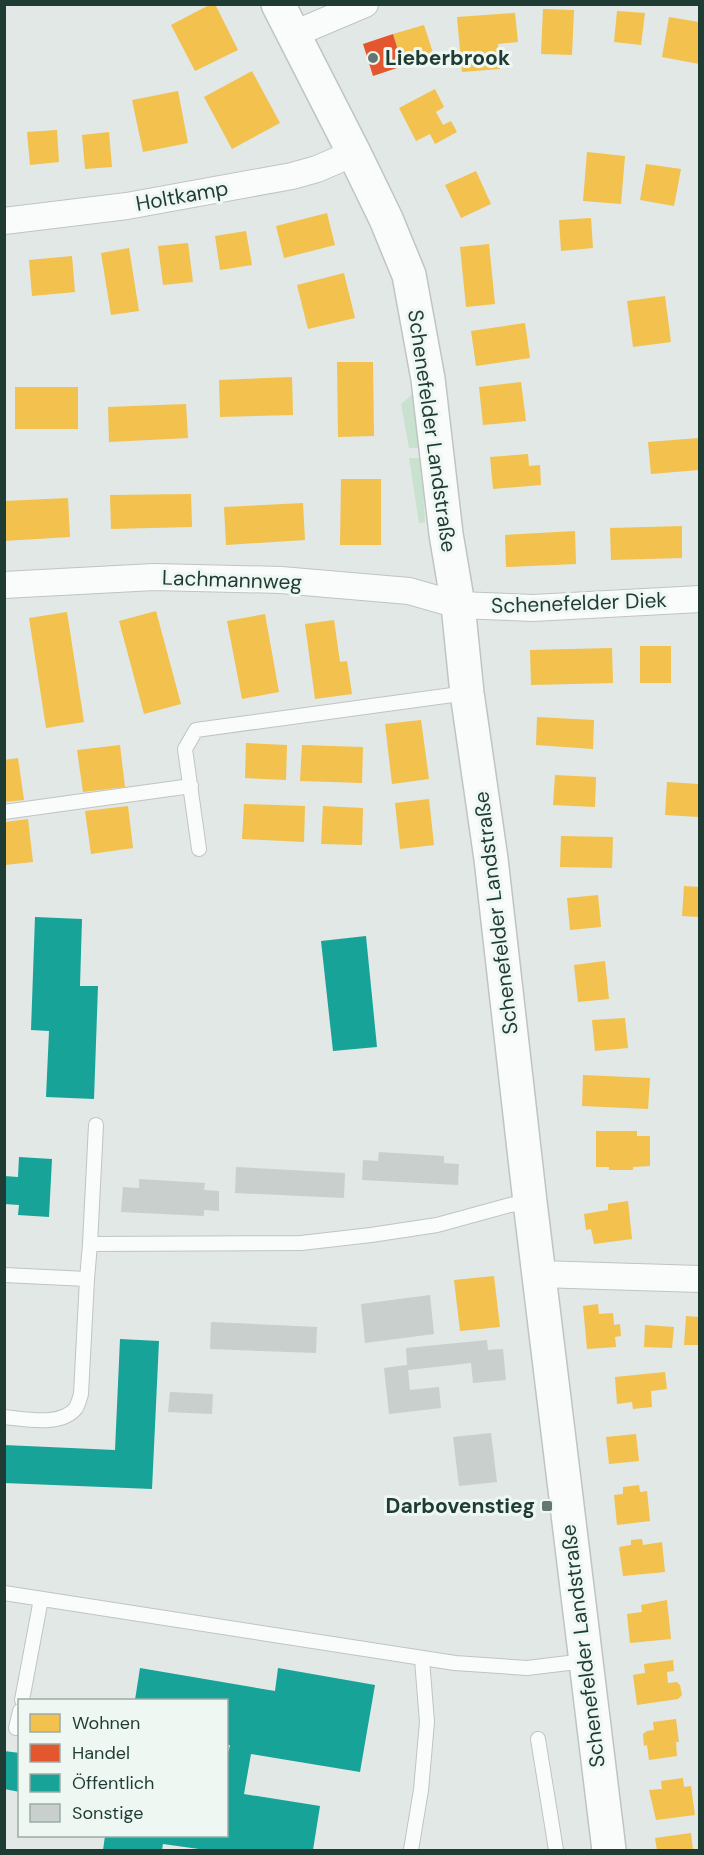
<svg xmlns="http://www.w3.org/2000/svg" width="704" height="1855" font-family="'DM Sans',sans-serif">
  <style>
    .green { fill: #c9e2d0 }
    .homes { fill: #f2c14e }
    .shops { fill: #e4572e }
    .public { fill: #17a398 }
    .building { fill: #c8cfcc }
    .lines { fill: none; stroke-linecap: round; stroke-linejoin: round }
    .service-casing { stroke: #bec5c2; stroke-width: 16 }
    .minor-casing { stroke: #bec5c2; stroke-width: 28 }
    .tertiary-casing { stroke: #bec5c2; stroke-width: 36 }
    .service { stroke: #fafcfb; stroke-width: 14 }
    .minor { stroke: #fafcfb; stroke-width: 26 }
    .tertiary { stroke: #fafcfb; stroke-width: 33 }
    .poi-dot { fill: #627871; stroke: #eff7f3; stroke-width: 2 }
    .labels { text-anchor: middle; stroke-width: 6; stroke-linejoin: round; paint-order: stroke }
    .poi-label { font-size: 21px; font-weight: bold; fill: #1e3c33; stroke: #eff7f3; text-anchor: start }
    .street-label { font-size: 21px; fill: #1e3c33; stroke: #eff7f3 }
  </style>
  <rect width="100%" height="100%" fill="#e1e8e5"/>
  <path class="green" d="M416,391L421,448H409L401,404Z
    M409,458H421L425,522L419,523Z"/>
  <path class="homes" d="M211,4H215L238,50L195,71L171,25Z
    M543,9L574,10L572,55L541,54Z
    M617,11L645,13L641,45L614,42Z
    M515,13L518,42L498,44L500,69L462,72L457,17Z
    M669,17L699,22V64L662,57Z
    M424,25L434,56L403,66L393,34Z
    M252,71L280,123L232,149L204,97Z
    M435,89L444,107L436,112L443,125L451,121L457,132L435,144L430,134L416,141L399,108Z
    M178,91L188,143L143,152L132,100Z
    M57,130L59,162L30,165L27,132Z
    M109,132L112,167L85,169L82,135Z
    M587,152L625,156L621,204L583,201Z
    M646,164L681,169L674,206L640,200Z
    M476,171L491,204L461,218L445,185Z
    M327,213L335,245L284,258L276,226Z
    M591,218L593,248L561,251L559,220Z
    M246,231L252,265L220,270L215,236Z
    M188,243L193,282L163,285L158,246Z
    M489,244L495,304L466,307L460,247Z
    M129,248L139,311L111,315L101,253Z
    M72,256L75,292L32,296L29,260Z
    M344,273L355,318L308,329L297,285Z
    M665,296L671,342L633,347L627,301Z
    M525,323L530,358L476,366L471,331Z
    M337,362H373L374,436L338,437Z
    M292,377L293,415L220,417L219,380Z
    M521,382L526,421L483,425L479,387Z
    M15,387H78V429H15Z
    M186,404L188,438L109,442L108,407Z
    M699,438V470L651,474L648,442Z
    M528,454L529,466L540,465L541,485L493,489L490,457Z
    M341,479H381V545H340Z
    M191,494L192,527L111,529L110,495Z
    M68,498L70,537L4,541V501Z
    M303,503L305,540L226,545L224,507Z
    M682,526V558L611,560L610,528Z
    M575,531L576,564L506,567L505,535Z
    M156,611L181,704L144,714L119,621Z
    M67,612L84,722L46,728L29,618Z
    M265,614L279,692L242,699L227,621Z
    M334,620L340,662L347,661L352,694L315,699L305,624Z
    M640,646H671V683H640Z
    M612,648L613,683L531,685L530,650Z
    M537,717L594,720L593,749L536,745Z
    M421,720L429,779L392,784L385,724Z
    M246,743L287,745L286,780L245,778Z
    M120,745L125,787L83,792L77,750Z
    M302,745L363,747L362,783L300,781Z
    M18,758L24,800L4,802V760Z
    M555,775L596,777L595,807L553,805Z
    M667,782L699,784V817L665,815Z
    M429,799L434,845L400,849L395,803Z
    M244,804L305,806L304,842L242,839Z
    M128,806L133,848L91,854L85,811Z
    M323,806L363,808L362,845L321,844Z
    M28,819L33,862L5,865V822Z
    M561,836L613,837L612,868L560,867Z
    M684,886L699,887V917L682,916Z
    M598,895L601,927L570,930L567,898Z
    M605,961L609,999L578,1002L574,965Z
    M625,1018L628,1048L595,1051L592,1020Z
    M583,1075L650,1078L648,1109L582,1106Z
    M596,1131H637V1136H650V1166L633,1167V1170H609V1167H596Z
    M628,1201L632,1239L594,1244L591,1229L586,1230L584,1214L608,1210V1204Z
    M494,1276L500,1327L460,1331L454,1280Z
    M598,1304L599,1314L613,1313L614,1325L620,1324L621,1336L615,1337L616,1347L587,1349L583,1306Z
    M686,1316L699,1317V1345H684Z
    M645,1325L674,1327L672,1348L644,1347Z
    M665,1372L667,1389L651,1391L652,1407L633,1409L632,1402L617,1404L615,1377Z
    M636,1434L639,1461L609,1464L606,1437Z
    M639,1485L640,1492L647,1491L650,1521L617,1525L614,1495L623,1494V1487Z
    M642,1539L643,1545L662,1542L665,1572L623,1576L619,1547L631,1545V1540Z
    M667,1600L671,1639L630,1643L627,1614L642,1612L641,1605Z
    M673,1660L674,1671L667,1672L668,1683L677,1682L680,1685L682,1695L678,1699L637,1705L633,1675L645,1673L644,1664Z
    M676,1719L679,1742H676L677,1756L649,1760L647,1745L644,1746L643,1734L647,1731L654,1730L653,1722Z
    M683,1778L684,1787L691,1786L695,1815L656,1820L649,1790L662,1789L661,1781Z
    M691,1833L693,1850H657L655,1838Z"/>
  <path class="shops" d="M393,34L403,66L373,76L363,44Z"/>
  <path class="public" d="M35,917L82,919L80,986H98L94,1099L46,1097L49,1031L31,1030Z
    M366,936L377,1047L333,1051L321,941Z
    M19,1157L52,1159L49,1217L18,1215L19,1205L4,1204V1176L18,1177Z
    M120,1339L159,1341L152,1489L4,1483V1445L115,1450Z
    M140,1668L275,1691L278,1668L375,1685L360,1772L251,1754L244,1794L320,1806L313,1850H206L163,1844L162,1850H103L105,1836H226V1763L230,1745H226V1700H135Z
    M4,1751L20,1753V1792L4,1789Z"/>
  <path class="building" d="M379,1152L444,1156V1163L459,1164L458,1185L362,1180L363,1160L378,1161Z
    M236,1167L345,1173L344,1198L235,1193Z
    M139,1179L205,1183L204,1190L219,1191V1211L204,1210V1216L121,1212L123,1187L139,1188Z
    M430,1295L434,1334L365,1343L361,1304Z
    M211,1322L317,1327L316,1353L210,1349Z
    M487,1340L488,1350L503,1349L506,1380L473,1383L471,1363L408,1370L410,1390L439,1387L441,1408L389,1414L384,1368L407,1365L406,1348Z
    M170,1392L213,1394L212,1414L168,1412Z
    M491,1433L497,1482L459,1486L453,1437Z"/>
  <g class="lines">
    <g class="service-casing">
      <path id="service" d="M4,812L191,786
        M199,849L185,749L196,730L467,693
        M90,1244L96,1125
        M4,1275L87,1279L81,1394C80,1398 78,1404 76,1408C61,1427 25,1419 4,1417
        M87,1279L90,1244L301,1243L371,1235L437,1225L510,1205L530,1202
        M4,1593L455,1663L527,1668L585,1661
        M22,1700L41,1599
        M16,1728L20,1711
        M538,1739L556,1850
        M411,1850L421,1790L427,1722L422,1660"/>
    </g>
    <g class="minor-casing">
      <path id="minor" d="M294,34L365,4
        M4,221L127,206L292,176L317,169L354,153
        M4,585L154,577L281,580L409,591L458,605L533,608L700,599
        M539,1274L700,1279"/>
    </g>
    <g class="tertiary-casing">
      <path id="tertiary" d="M278,4L354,153L386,219L409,275L428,379L446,534L458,605L467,693L491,859L530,1202L609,1850"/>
    </g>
    <use href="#service" class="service"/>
    <use href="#minor" class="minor"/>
    <use href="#tertiary" class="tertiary"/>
  </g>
  <g class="poi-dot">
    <circle cx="373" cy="58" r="6"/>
    <rect x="541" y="1500" width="12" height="12" rx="3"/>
  </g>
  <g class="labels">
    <g class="poi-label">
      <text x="385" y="65">Lieberbrook</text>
      <text x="535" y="1513" text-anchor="end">Darbovenstieg</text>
    </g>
    <g class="street-label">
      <text transform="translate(182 196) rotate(-10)" y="7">Holtkamp</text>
      <text transform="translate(432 431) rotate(82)" y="7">Schenefelder Landstraße</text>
      <text transform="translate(232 580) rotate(2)" y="7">Lachmannweg</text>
      <text transform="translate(579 603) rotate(-2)" y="7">Schenefelder Diek</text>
      <text transform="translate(496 913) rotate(-97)" y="7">Schenefelder Landstraße</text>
      <text transform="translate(583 1646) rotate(-97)" y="7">Schenefelder Landstraße</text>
    </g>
  </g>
  <rect width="704" height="1855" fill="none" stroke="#1e3c33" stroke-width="12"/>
  <rect x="18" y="1699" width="210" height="138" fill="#eff7f3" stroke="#9baca6" stroke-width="1.5"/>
  <rect x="30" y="1714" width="30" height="18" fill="#f2c14e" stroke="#9baca6" stroke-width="1.5"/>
  <text x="72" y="1729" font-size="18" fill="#1e3c33">Wohnen</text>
  <rect x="30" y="1744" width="30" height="18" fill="#e4572e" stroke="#9baca6" stroke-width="1.5"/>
  <text x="72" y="1759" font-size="18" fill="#1e3c33">Handel</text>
  <rect x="30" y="1774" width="30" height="18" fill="#17a398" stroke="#9baca6" stroke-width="1.5"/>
  <text x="72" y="1789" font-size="18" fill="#1e3c33">Öffentlich</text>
  <rect x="30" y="1804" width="30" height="18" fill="#c8cfcc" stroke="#9baca6" stroke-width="1.5"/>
  <text x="72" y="1819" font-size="18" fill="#1e3c33">Sonstige</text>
</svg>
